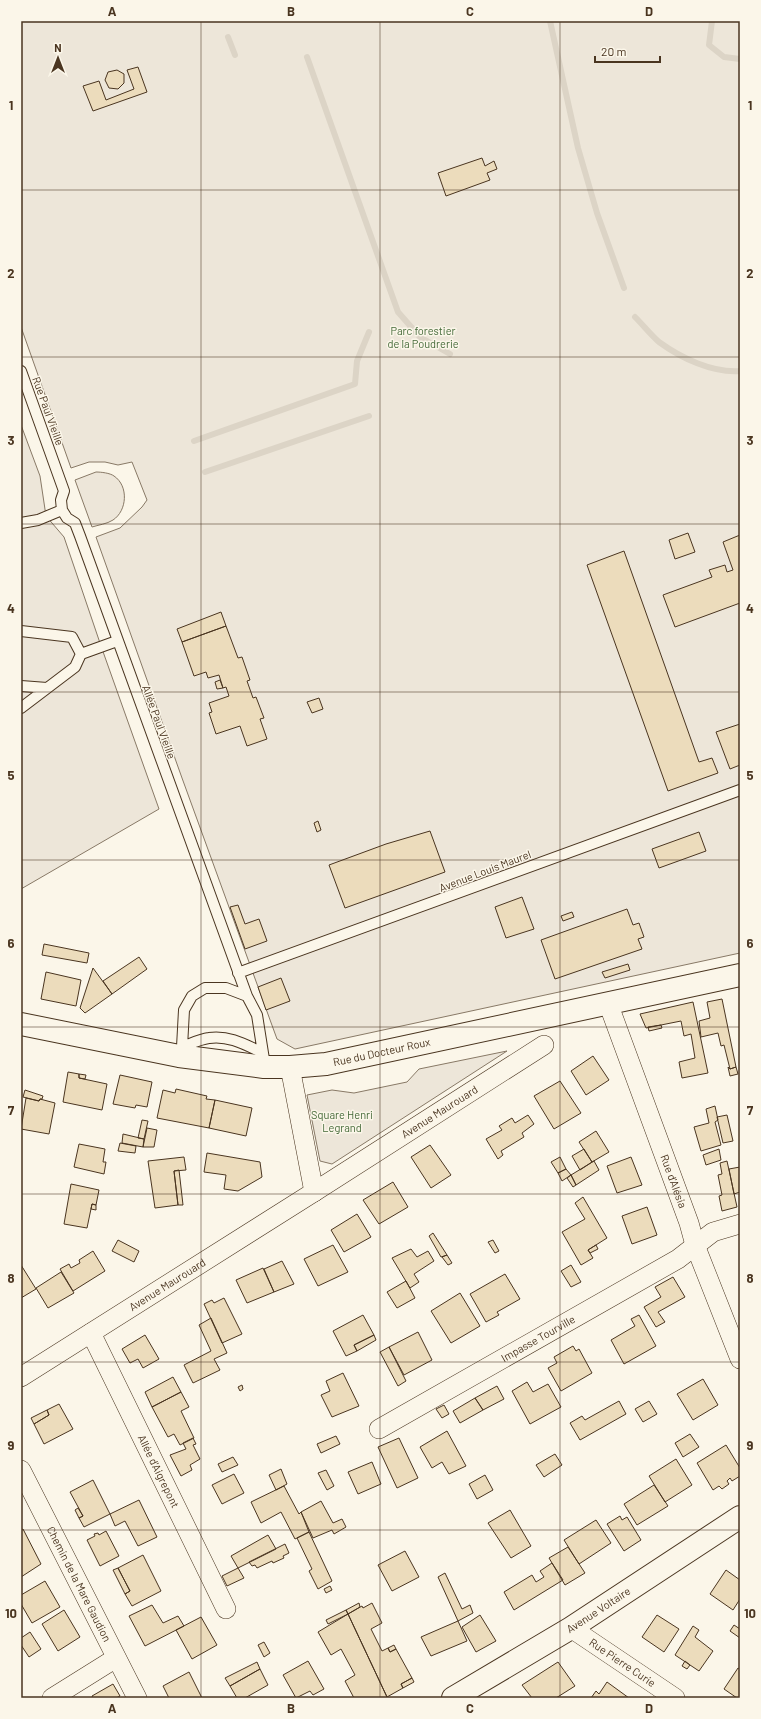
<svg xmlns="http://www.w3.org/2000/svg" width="761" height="1719" font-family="Barlow,sans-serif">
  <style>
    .green { fill: #ede6d9; stroke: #887966 }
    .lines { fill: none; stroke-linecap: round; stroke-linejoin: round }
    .stream { stroke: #dcd4c6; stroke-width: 6 }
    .building { fill: #ecdcbc; stroke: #4a3520 }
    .service-casing { stroke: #4a3520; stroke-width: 12 }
    .minor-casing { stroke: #4a3520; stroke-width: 20 }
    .tertiary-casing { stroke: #4a3520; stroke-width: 24 }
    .secondary-casing { stroke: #4a3520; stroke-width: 24 }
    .service { stroke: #fbf6e9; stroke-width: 10 }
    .minor { stroke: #fbf6e9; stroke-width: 19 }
    .tertiary { stroke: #fbf6e9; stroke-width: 22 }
    .secondary { stroke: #fbf6e9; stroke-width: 22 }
    .grid { fill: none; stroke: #4a3520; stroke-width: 1; stroke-opacity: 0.55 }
    .labels { text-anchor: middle; stroke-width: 3; stroke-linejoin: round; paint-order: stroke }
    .park-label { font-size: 11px; fill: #436837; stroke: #fbf6e9 }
    .street-label { font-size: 11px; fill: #4a3520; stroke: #fbf6e9 }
    .neatline { fill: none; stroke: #4a3520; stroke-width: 1.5 }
    .grid-label { font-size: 13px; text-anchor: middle; font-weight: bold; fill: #4a3520 }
  </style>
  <rect width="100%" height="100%" fill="#fbf6e9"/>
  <path class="green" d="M21,21H740V953L295,1049L277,1039L182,778L96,537L120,528L142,507L147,500L132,462L118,465L105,462H89L71,468L21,327Z
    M21,425L40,476L46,516L64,537L101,646L159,809L21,889Z
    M96,472C101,472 110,473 114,476C129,486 127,511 113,520C107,524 98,525 92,527L75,480Z
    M507,1051L332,1164L320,1161L307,1095L332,1090L354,1093L407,1082L419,1069Z"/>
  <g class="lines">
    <path class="stream" d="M550,21L578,148L597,213L624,288
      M712,21L709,45L724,57L740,59
      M228,37L235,55
      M307,57L398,312L420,337L450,354
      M635,317C643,325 651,335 659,342C681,358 712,373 740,371
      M194,441L355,384L357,361L369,332
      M205,472L369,416"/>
  </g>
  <path class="building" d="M138,67L147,92L93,111L83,86L99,81L106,100L134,89L127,70Z
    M117,70L124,74V83L118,89L109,88L105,80L108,72Z
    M482,158L485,166L494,161L497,169L487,173L490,180L446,196L438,173Z
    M688,533L695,552L675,559L669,540Z
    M740,535V603L675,627L663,595L712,577L709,570L725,565L727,572L733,570L723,542Z
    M624,551L699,762L712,758L718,773L668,791L587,565Z
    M221,612L226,626L182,642L177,629Z
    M226,626L238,658L242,657L250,680L247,681L253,698L256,697L264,718L260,719L267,739L247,746L240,726L216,734L209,713L212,712L209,703L229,696L226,687L223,688L219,675L208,678L206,672L194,676L182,642Z
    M220,680L223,688L217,689L215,682Z
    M319,698L323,709L312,713L307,702Z
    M740,724V765L730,769L716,732Z
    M318,821L321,830L317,832L314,823Z
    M430,831L445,872L345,908L329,865L386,844Z
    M699,832L706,851L659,868L652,849Z
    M522,897L534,929L506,938L495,907Z
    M238,905L245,924L259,919L267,941L245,949L230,907Z
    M627,909L633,925L639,923L644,937L638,939L642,949L555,979L541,940Z
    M572,912L574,917L563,921L561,916Z
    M44,944L89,953L87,963L42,955Z
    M139,957L147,969L112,994L103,981Z
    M628,964L630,970L605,978L602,972Z
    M93,968L112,994L85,1013L80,1008Z
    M46,972L81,980L76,1006L41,999Z
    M281,978L290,1001L266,1010L258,987Z
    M722,999L736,1067L730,1069L724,1045L721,1046L718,1033L701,1037L699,1021L710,1018L707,1002Z
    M693,1002L708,1073L682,1078L679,1062L695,1058L691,1034L684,1036L681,1021L646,1028L640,1014Z
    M661,1025L662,1028L649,1031L648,1027Z
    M593,1056L609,1080L586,1095L571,1071Z
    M728,1067L730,1069L736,1067L738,1074L730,1076Z
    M68,1072L79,1074V1078L107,1084L102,1110L63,1102Z
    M79,1074L86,1075L85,1079L79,1078Z
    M120,1075L152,1082L147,1107L136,1105L135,1108L113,1104Z
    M560,1081L581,1113L554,1129L534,1096Z
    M176,1089L207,1096L206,1099L215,1100L209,1128L157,1118L163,1090L175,1093Z
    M25,1090L43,1096L42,1099H40L39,1101L23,1097Z
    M26,1098L39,1101L40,1099L55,1103L49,1134L21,1129Z
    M215,1100L252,1108L246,1136L209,1128Z
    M715,1106L718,1120L715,1122L721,1145L701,1151L694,1127L709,1123L706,1109Z
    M528,1115L534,1124L522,1133L524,1137L501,1151L503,1155L498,1159L486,1139L502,1130L499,1126L512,1118L515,1123Z
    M727,1115L733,1141L723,1143L717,1117Z
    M142,1120L148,1121L144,1139L138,1138Z
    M147,1128L157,1130L154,1147H143Z
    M596,1131L609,1152L592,1162L579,1142Z
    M123,1134L144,1139L143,1147L122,1143Z
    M120,1143L136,1146L135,1153L118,1151Z
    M79,1144L105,1149L103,1162H106L104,1174L74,1167Z
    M430,1145L451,1175L431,1188L411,1157Z
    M584,1149L592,1162L580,1170L572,1156Z
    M719,1149L721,1160L706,1165L703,1155Z
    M207,1153L260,1162L262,1177L238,1191L224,1189L226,1175L204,1172Z
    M184,1157L186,1170L174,1171L178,1205L155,1208L148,1161Z
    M560,1157L566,1169L558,1173L551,1162Z
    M631,1157L642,1185L617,1193L607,1166Z
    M594,1161L599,1170L576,1185L571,1175Z
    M727,1161L737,1207L722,1211L719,1196L722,1195L718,1175L722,1174L720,1163Z
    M740,1167V1192L734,1194L729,1169Z
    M566,1169L571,1175L562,1181L558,1173Z
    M179,1170L183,1205H178L174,1171Z
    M571,1175L576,1185L573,1187L567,1178Z
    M393,1182L408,1207L379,1224L363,1200Z
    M71,1184L99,1190L96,1205L92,1204L87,1228L64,1224Z
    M583,1197L607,1238L588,1250L593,1258L581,1265L562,1232L585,1219L575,1203Z
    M92,1204L96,1205V1210L91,1209Z
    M647,1207L657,1235L632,1244L622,1216Z
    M357,1214L371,1237L344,1252L331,1230Z
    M433,1233L447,1255L441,1257L429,1236Z
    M118,1240L139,1251L134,1262L112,1251Z
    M493,1240L499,1251L495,1253L488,1242Z
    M333,1245L348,1272L318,1286L304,1259Z
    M596,1245L598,1249L590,1253L588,1250Z
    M411,1249L417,1257L428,1251L434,1261L414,1274L419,1282L410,1288L392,1258Z
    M93,1251L105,1271L73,1291L60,1269L69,1264L71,1268L80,1263L79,1260Z
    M447,1255L452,1263L448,1265L442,1257Z
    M282,1261L294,1284L274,1292L264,1269Z
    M21,1265L36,1289L21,1298Z
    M571,1265L581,1282L571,1287L561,1271Z
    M263,1268L274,1292L247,1303L236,1280Z
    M61,1272L74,1293L48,1308L36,1288Z
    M505,1274L520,1299L497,1312L499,1315L486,1322L470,1294Z
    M673,1277L685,1297L658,1312L665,1322L656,1327L644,1307L661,1297L655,1287Z
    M406,1281L415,1298L397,1308L387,1292Z
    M460,1293L480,1326L451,1343L431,1311Z
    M224,1298L242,1334L222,1343L204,1304L212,1300L214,1303Z
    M363,1315L374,1335L354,1345L357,1351L346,1356L333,1331Z
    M639,1315L656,1346L624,1364L611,1340L635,1326L631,1319Z
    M211,1318L227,1353L214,1359L220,1370L193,1383L184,1365L211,1351L199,1325Z
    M418,1332L432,1360L404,1375L389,1347Z
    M145,1335L159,1359L143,1368L138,1359L130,1363L122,1349Z
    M374,1335L376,1340L357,1351L354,1345Z
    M573,1346L576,1351L579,1349L592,1373L561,1391L548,1368L557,1363L554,1357Z
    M389,1347L406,1381L398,1386L380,1352Z
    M343,1373L359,1406L332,1417L321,1395L330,1391L326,1381Z
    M173,1377L181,1392L152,1407L145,1392Z
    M703,1379L718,1405L693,1420L677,1394Z
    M527,1382L533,1392L548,1384L561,1407L530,1424L512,1391Z
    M242,1385L243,1389L240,1391L238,1387Z
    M497,1386L504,1399L483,1410L475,1398Z
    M181,1392L189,1407L181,1411L194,1438L180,1445L174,1434L168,1437L152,1407Z
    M475,1398L483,1410L460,1423L453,1411Z
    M619,1401L626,1414L580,1440L570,1423L582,1416L585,1420Z
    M649,1401L657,1414L643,1422L635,1409Z
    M59,1404L73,1429L44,1444L34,1424L49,1415L47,1410Z
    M444,1405L449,1414L442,1418L436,1409Z
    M47,1410L49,1415L34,1424L31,1418Z
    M447,1431L466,1466L449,1474L442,1462L432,1468L420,1447Z
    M690,1434L699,1447L683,1457L675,1443Z
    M336,1436L340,1444L321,1453L317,1444Z
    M193,1438L196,1444L193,1445L200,1459L190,1465L192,1470L181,1476L170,1455L186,1449L183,1443Z
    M399,1438L418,1478L397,1488L378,1447Z
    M726,1445L740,1468V1476L732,1481L730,1478L727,1481L729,1484L722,1489L719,1486L713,1490L697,1463Z
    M555,1454L562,1465L544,1477L536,1465Z
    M233,1457L238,1465L222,1472L218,1464Z
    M676,1459L692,1485L665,1502L649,1476Z
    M372,1462L381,1484L358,1494L348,1472Z
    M281,1469L287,1484L276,1490L269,1475Z
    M326,1470L334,1486L327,1490L318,1473Z
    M234,1474L244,1493L222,1504L212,1485Z
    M485,1475L493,1490L477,1499L469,1484Z
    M93,1480L110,1514L84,1527L79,1518L83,1516L70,1492Z
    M654,1485L668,1506L637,1525L624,1504Z
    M284,1486L299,1514L301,1512L309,1532L295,1539L281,1512L261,1523L251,1502Z
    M139,1500L157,1537L138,1546L125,1521L115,1526L110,1514Z
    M321,1501L333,1523L342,1519L346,1527L334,1534L332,1530L313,1538L301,1512Z
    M78,1508L83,1516L79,1518L75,1510Z
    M510,1510L531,1546L511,1558L488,1523Z
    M620,1516L622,1520L627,1517L641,1540L624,1551L607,1524Z
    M596,1520L611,1543L579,1564L564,1540Z
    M23,1529L41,1564L21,1577V1530Z
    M106,1531L119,1556L100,1566L87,1540L95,1536L94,1534L98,1533L99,1535Z
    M309,1532L332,1581L318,1589L309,1571L312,1569L297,1538Z
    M268,1535L276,1549L238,1568L231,1556Z
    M285,1544L289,1553L283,1556L284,1558L273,1563L272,1561L257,1568L255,1565L252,1566L249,1562Z
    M568,1547L585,1573L565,1585L549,1558Z
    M405,1551L419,1577L392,1591L378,1565Z
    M143,1555L161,1591L132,1606L125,1594L130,1591L118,1568Z
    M552,1563L563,1580L514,1610L504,1592L532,1575L536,1582L544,1577L540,1571Z
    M118,1568L130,1591L125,1594L113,1570Z
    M238,1568L244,1578L227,1586L222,1576Z
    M726,1570L740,1580V1599L733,1610L710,1594Z
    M445,1573L462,1609L470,1605L473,1613L458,1621L438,1577Z
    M45,1581L60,1607L32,1623L21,1604V1595Z
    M330,1586L332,1590L326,1593L324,1589Z
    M359,1603L360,1607L348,1614L346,1610Z
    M372,1603L382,1623L371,1629L382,1651L388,1648L390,1652L396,1649L412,1678L401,1684L403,1688L387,1697L348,1614L362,1606L363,1608Z
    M152,1605L163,1623L178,1616L184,1626L145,1646L129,1616Z
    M64,1610L80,1637L58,1651L42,1624Z
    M346,1610L348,1614L328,1624L326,1620Z
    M348,1614L387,1697L385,1698H354L345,1681L355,1675L341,1649L331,1655L318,1632Z
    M480,1615L496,1641L476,1652L462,1627Z
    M657,1615L679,1629L664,1652L642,1637Z
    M201,1617L217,1645L192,1659L176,1630Z
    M458,1621L467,1641L431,1656L421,1637Z
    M734,1625L740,1629V1638L730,1631Z
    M693,1626L699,1630L695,1637L713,1651L699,1671L675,1655Z
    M30,1632L41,1649L29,1657L21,1645V1638Z
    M264,1642L270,1653L264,1657L258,1645Z
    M394,1645L396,1649L390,1652L388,1648Z
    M308,1661L324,1689L313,1695L310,1691L296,1698L283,1675Z
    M685,1661L690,1665L687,1669L682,1666Z
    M257,1662L260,1669L230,1686L225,1678Z
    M558,1662L575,1686L556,1698H532L522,1685Z
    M738,1668L740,1669V1698H737L724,1689Z
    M260,1669L268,1685L245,1698H237L230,1686Z
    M189,1672L202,1698H169L163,1686Z
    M412,1678L414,1682L403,1688L401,1684Z
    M607,1682L629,1698H591L596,1691L599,1694Z
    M113,1684L120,1696L116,1698H93L92,1696Z"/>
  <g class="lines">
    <g class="service-casing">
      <path id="service" d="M21,371L64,491L61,500L62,510L67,518L75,523L80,536L247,996
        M21,523L38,520L62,510
        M21,631L72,637L81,654
        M21,686L47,688
        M21,708L75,667L81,654L117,641
        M238,973L740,790
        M182,1047L184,1010L192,996L205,988H226L247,996L257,1015L263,1053
        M180,1052L182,1047C190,1044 200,1039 209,1038C229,1035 246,1045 263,1053L264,1059"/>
    </g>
    <g class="minor-casing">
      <g id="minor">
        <path id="s1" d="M608,1003L689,1223L695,1245L740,1359"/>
        <path id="s2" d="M314,1192L544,1045"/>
        <path id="s3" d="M91,1333L226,1609"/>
        <path id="s4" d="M21,1377L314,1192L290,1067"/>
        <path id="s5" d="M379,1429L678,1259L713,1232L740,1224"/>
        <path id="s6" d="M21,1470L137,1698"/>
        <path id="s7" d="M571,1628L675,1698"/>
        <path d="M52,1698L116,1658"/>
      </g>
    </g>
    <g class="tertiary-casing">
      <g id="tertiary">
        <path id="s8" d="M453,1698L571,1628L740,1517"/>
      </g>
    </g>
    <g class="secondary-casing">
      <g id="secondary">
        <path id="s9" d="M21,1024L179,1056L264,1067H290L326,1064L740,975"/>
      </g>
    </g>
    <use href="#service" class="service"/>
    <use href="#minor" class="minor"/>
    <use href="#tertiary" class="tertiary"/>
    <use href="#secondary" class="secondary"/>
  </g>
  <path class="grid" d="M201,21V1698M380,21V1698M560,21V1698M21,190H740M21,357H740M21,524H740M21,692H740M21,860H740M21,1027H740M21,1194H740M21,1362H740M21,1530H740"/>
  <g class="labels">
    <g class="park-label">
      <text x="423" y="335">Parc forestier<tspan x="423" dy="13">de la Poudrerie</tspan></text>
      <text x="342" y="1119">Square Henri<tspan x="342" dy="13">Legrand</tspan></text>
    </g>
    <g class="street-label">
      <text transform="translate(48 411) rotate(70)" y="4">Rue Paul Vieille</text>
      <text transform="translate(159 722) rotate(70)" y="4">Allée Paul Vieille</text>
      <text transform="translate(485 871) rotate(-21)" y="4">Avenue Louis Maurel</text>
      <text dy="4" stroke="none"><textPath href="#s9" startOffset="366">Rue du Docteur Roux</textPath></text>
      <text dy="4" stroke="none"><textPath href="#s2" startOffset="149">Avenue Maurouard</textPath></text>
      <text dy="4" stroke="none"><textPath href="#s1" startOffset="190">Rue d'Alésia</textPath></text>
      <text dy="4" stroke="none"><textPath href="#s4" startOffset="173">Avenue Maurouard</textPath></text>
      <text dy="4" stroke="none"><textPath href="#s5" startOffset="183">Impasse Tourville</textPath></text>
      <text dy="4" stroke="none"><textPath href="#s3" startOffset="154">Allée d'Aigrepont</textPath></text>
      <text dy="4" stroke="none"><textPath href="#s6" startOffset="128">Chemin de la Mare Gaudion</textPath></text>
      <text dy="4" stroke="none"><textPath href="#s8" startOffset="170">Avenue Voltaire</textPath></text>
      <text dy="4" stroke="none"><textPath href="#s7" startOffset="62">Rue Pierre Curie</textPath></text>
    </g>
  </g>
  <rect width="761" height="1719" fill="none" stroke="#fbf6e9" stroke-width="44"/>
  <g transform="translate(58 58)" stroke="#fbf6e9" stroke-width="3" paint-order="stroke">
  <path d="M0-3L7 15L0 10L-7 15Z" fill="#4a3520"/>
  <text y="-6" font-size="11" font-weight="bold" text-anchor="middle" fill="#4a3520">N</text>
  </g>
  <path d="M595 56v6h65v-6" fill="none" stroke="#4a3520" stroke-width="2"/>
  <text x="601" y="56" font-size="12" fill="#4a3520" stroke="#fbf6e9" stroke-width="3" paint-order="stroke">20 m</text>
  <rect x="22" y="22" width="717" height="1675" class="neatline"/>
  <g class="grid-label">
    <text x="112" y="16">A</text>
    <text x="291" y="16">B</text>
    <text x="470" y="16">C</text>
    <text x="649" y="16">D</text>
    <text x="11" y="110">1</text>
    <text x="750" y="110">1</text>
    <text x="11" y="278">2</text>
    <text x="750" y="278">2</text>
    <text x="11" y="445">3</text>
    <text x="750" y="445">3</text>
    <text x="11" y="613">4</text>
    <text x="750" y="613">4</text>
    <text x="11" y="780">5</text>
    <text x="750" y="780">5</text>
    <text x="11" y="948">6</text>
    <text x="750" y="948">6</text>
    <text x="11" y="1115">7</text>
    <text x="750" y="1115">7</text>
    <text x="11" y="1283">8</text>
    <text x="750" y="1283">8</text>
    <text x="11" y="1450">9</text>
    <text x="750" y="1450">9</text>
    <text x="11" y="1618">10</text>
    <text x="750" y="1618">10</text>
    <text x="112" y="1713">A</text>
    <text x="291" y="1713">B</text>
    <text x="470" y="1713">C</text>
    <text x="649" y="1713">D</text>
  </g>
</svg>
